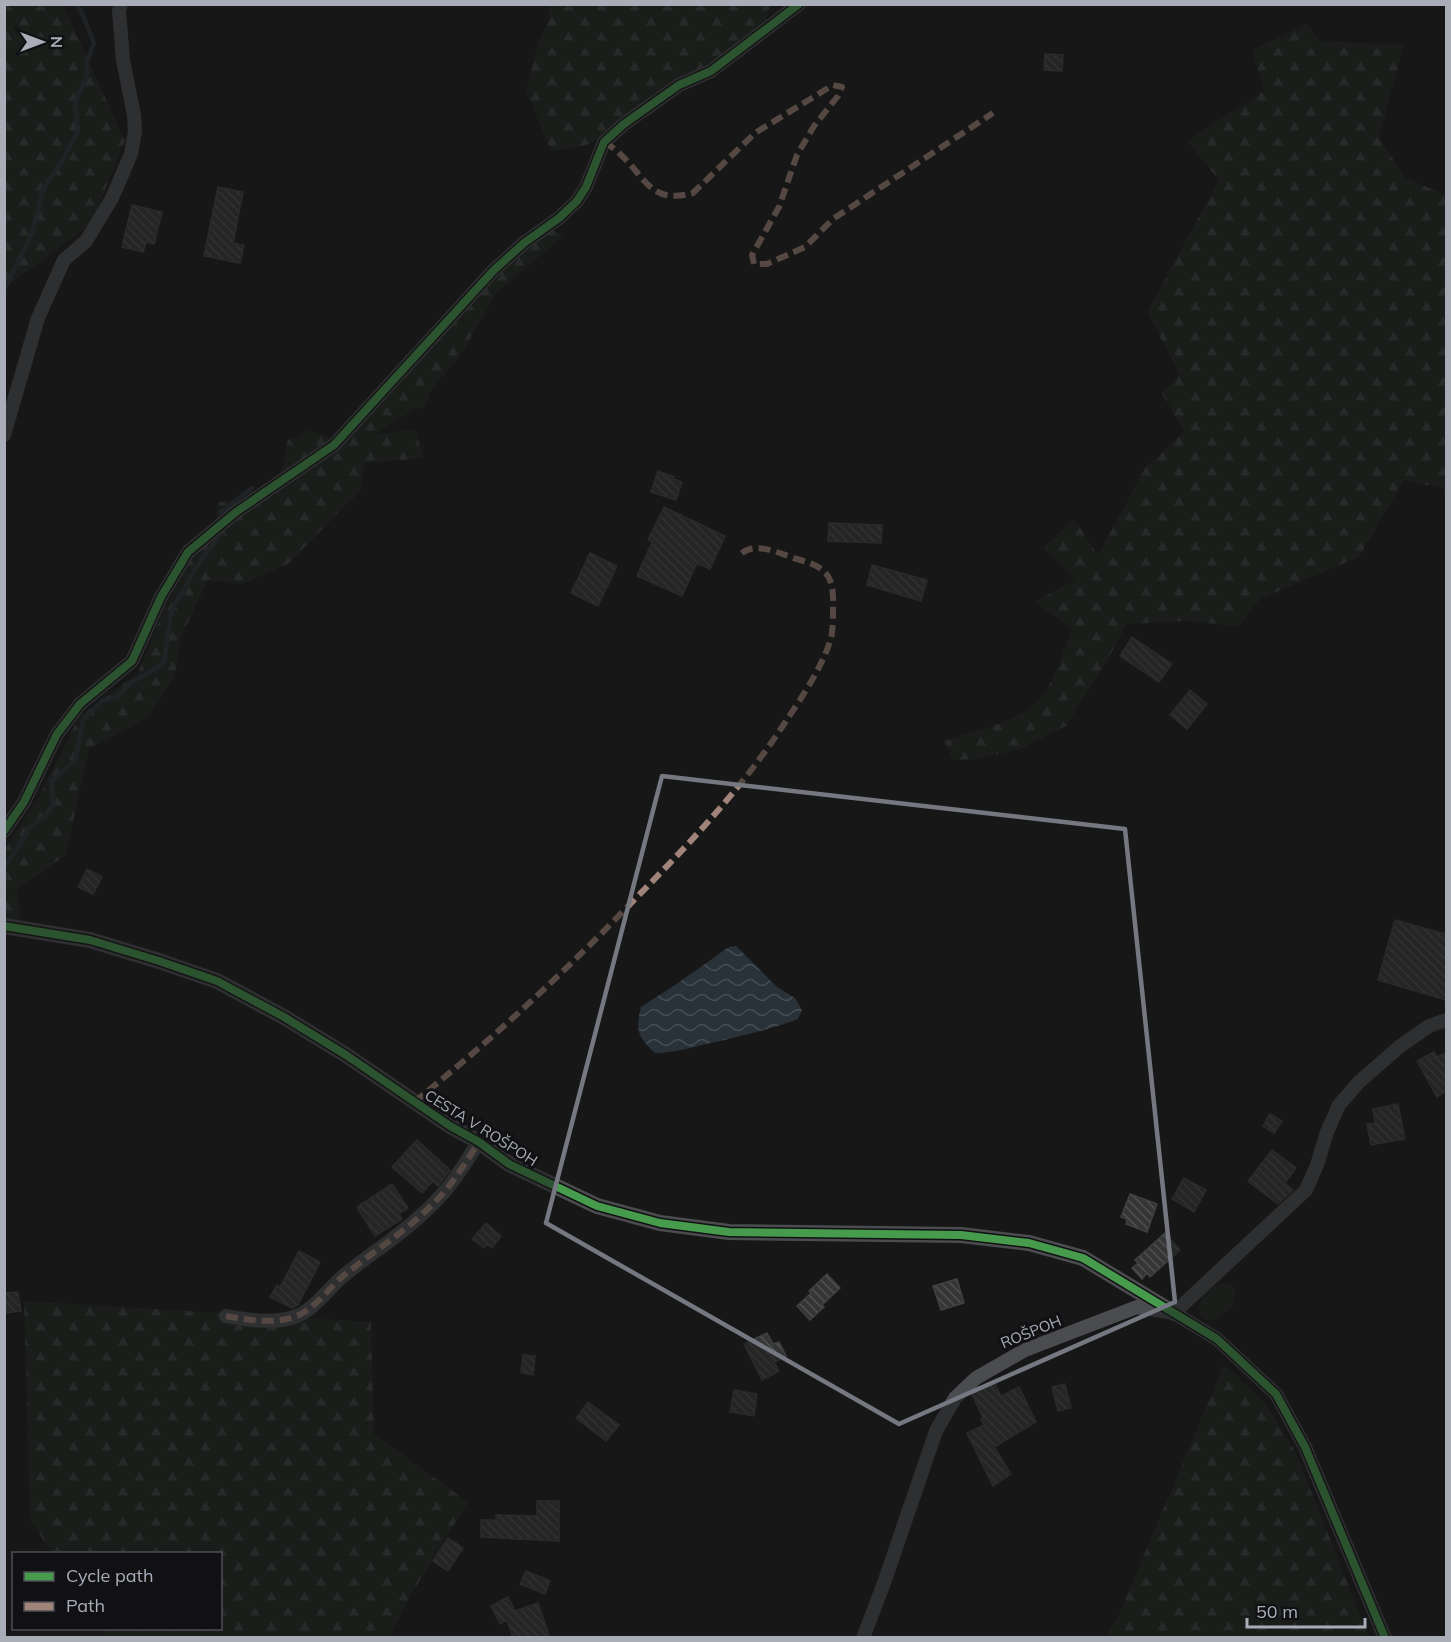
<svg xmlns="http://www.w3.org/2000/svg" width="1451" height="1642" font-family="Mulish,sans-serif">
  <style>
    .grass { fill: #1d241e }
    .forest { fill: url(#forest-firs) }
    .water { fill: url(#water-waves) }
    .lines { fill: none; stroke-linecap: round; stroke-linejoin: round }
    .stream { stroke: #2a3239; stroke-width: 4.5 }
    .building { fill: url(#building-back-hatch); stroke: #3f4043; stroke-width: 1.5 }
    .minor { stroke: #4b4c50; stroke-width: 14 }
    .tertiary { stroke: #4b4c50; stroke-width: 16 }
    .quiet { stroke: #a18479; stroke-width: 6; stroke-dasharray: 12 6; stroke-linecap: butt }
    .cycleway-casing { stroke: #111113; stroke-width: 11 }
    .cycleway { stroke: #469c4c; stroke-width: 8 }
    .marked { fill: none; stroke: #757880; stroke-width: 4.5; stroke-linejoin: round }
    .labels { text-anchor: middle; stroke-width: 6; stroke-linejoin: round; paint-order: stroke }
    .street-label { font-size: 15px; fill: #a8adb8; stroke: #111113 }
  </style>
  <defs>
    <pattern id="forest-firs" width="22" height="20" patternUnits="userSpaceOnUse" patternTransform="scale(1.5)"><rect width="22" height="20" fill="#1d241e"/><path d="M5 1l3.5 6h-7zM16 11l3.5 6h-7z" fill="#3b413d"/></pattern>
    <pattern id="water-waves" width="16" height="10" patternUnits="userSpaceOnUse" patternTransform="scale(1.5)"><rect width="16" height="10" fill="#2a3239"/><path d="M0 5q4-4 8 0t8 0" fill="none" stroke="#464d54"/></pattern>
    <pattern id="building-back-hatch" width="6" height="6" patternUnits="userSpaceOnUse" patternTransform="scale(1.5)"><rect width="6" height="6" fill="#353536"/><path d="M-1 5l2 2M0 0l6 6M5-1l2 2" fill="none" stroke="#4f5051"/></pattern>
  </defs>
  <rect width="100%" height="100%" fill="#171717"/>
  <path class="grass" d="M1226,1282L1233,1285L1236,1291L1233,1306L1217,1320H1204C1189,1305 1210,1284 1226,1282Z"/>
  <path class="forest" d="M5,5H63L125,141L91,224L5,288Z
    M549,5H770L765,24L651,114L584,146L551,151L526,91L538,43L549,20Z
    M1306,24L1321,41L1404,45L1379,137L1404,177L1446,195V489L1404,480L1359,557L1260,599L1238,626L1184,621L1127,624L1105,664L1066,726L1018,750L975,759L953,760L944,741C974,731 1026,721 1044,694C1054,680 1065,647 1072,629L1034,602L1075,580L1043,548L1074,519L1098,555L1145,468L1184,432L1162,393L1180,375L1147,312L1219,180L1187,141L1264,91L1252,50Z
    M550,230L565,234L495,295L461,355L432,389L425,407L413,410L376,434L415,429L424,458L364,463L361,490L288,564L243,584L208,580L181,637L175,676L148,718L89,749L66,855L17,889L21,920L5,918V849L37,800L79,717L138,673L164,609L196,550L212,540L219,502L275,496L288,440L310,430L342,442L520,251Z
    M24,1301L371,1322L374,1434L468,1502L412,1593L390,1637H107L101,1629L220,1628V1554L52,1553L30,1520Z
    M1224,1364L1265,1402L1296,1453L1369,1637H1105L1118,1617Z"/>
  <path class="water" d="M736,946L777,987L795,998L802,1010L798,1019C769,1030 740,1036 711,1043C692,1047 675,1053 655,1053C638,1036 635,1031 641,1007L678,983L729,947Z"/>
  <g class="lines">
    <path class="stream" d="M4,290L32,233L44,187L62,161L78,131L75,102L87,76V62L94,43C88,31 85,15 76,4
      M221,512L252,488
      M4,868L20,845L28,829L44,817L54,804L51,781L75,761L83,720L103,700L118,697L129,684L164,663L171,612L197,566L221,534"/>
  </g>
  <path class="building" d="M1045,54L1063,55L1062,71L1044,70Z
    M218,187L243,192L233,243L244,245L240,263L204,256Z
    M132,205L162,212L154,244L146,242L143,252L122,247Z
    M658,471L674,477L673,479L682,482L676,500L651,492Z
    M664,507L725,536L710,569L697,563L682,596L637,576L652,542L648,540Z
    M829,523L882,525L881,543L828,541Z
    M590,553L617,566L598,606L571,593Z
    M872,565L927,580L921,601L867,585Z
    M1132,637L1172,664L1159,682L1120,656Z
    M1190,690L1207,704L1187,729L1170,715Z
    M87,869L102,877L93,894L78,887Z
    M1395,920L1446,934V1000L1378,980Z
    M1434,1052L1437,1057L1446,1053V1091L1437,1097L1417,1061Z
    M1398,1104L1405,1139L1371,1145L1367,1124L1375,1123L1373,1109Z
    M1270,1114L1282,1121L1274,1133L1263,1126Z
    M417,1140L450,1170L438,1186L433,1181L422,1193L392,1167Z
    M1272,1150L1296,1168L1285,1183L1293,1190L1278,1204L1248,1181Z
    M1184,1178L1206,1190L1194,1212L1172,1199Z
    M392,1184L408,1208L399,1214L402,1219L375,1236L357,1207Z
    M1130,1194L1157,1204L1147,1232L1126,1224L1127,1219L1121,1217Z
    M486,1223L501,1236L492,1248L487,1244L484,1248L472,1239Z
    M1165,1233L1180,1250L1150,1277L1147,1273L1142,1279L1132,1268L1138,1263L1135,1260Z
    M299,1251L320,1262L298,1305L292,1308L270,1297L277,1285L280,1287Z
    M827,1274L840,1288L822,1305L824,1307L810,1320L797,1306L811,1293L809,1291Z
    M957,1279L964,1303L941,1310L933,1286Z
    M18,1292L21,1311L4,1313V1293Z
    M767,1333L773,1344L779,1342L786,1356L774,1362L779,1371L762,1380L744,1344Z
    M523,1355L535,1356L533,1375L521,1373Z
    M994,1382L1001,1396L1019,1387L1036,1422L994,1447L1011,1474L993,1486L967,1433L984,1425L981,1419L983,1418L972,1394Z
    M1065,1384L1071,1408L1058,1411L1052,1387Z
    M734,1390L757,1394L754,1416L730,1412Z
    M588,1402L619,1425L606,1441L576,1418Z
    M537,1501H559V1541L481,1537V1520H496V1515L537,1516Z
    M448,1538L463,1548L448,1571L433,1561Z
    M526,1571L550,1581L545,1594L520,1584Z
    M508,1597L515,1611L538,1603L550,1638H513L507,1620L500,1624L491,1606Z"/>
  <g class="lines">
    <path class="minor" d="M4,435L38,318L64,260L86,241L112,198L131,154L135,131L134,115L123,60L119,11L121,4
      M4,831L24,802L57,734L80,704L132,661L161,597L188,552L236,512L334,445L493,271L524,243L559,218L577,201L586,187L604,142L624,124L679,85L711,71L799,4
      M1174,1313L1306,1190L1317,1165L1327,1132L1339,1105L1359,1082L1399,1047L1429,1026L1446,1020
      M226,1316C247,1320 273,1324 294,1317C313,1311 328,1289 343,1276C378,1248 416,1225 445,1191C458,1176 468,1158 479,1142
      M863,1638L884,1583L936,1431L955,1398L976,1378L1025,1350L1137,1307L1174,1313L1217,1339L1276,1394L1305,1447L1385,1638"/>
    <path class="tertiary" d="M4,926L90,940L159,961L217,981L284,1017L346,1055L450,1126L479,1142L509,1164L597,1206L660,1223L729,1232L961,1235L1029,1243L1083,1258L1174,1313"/>
    <path class="quiet" d="M604,142C609,145 615,149 619,153C646,177 650,205 693,193L755,133L833,85L842,87L838,96L814,126L797,155L779,207L752,255L754,264H767L805,247L833,219L993,113
      M414,1102C493,1039 567,970 637,897C691,842 744,786 786,721C802,697 823,666 831,638C833,630 833,619 833,611C834,577 830,568 797,559C780,554 753,539 739,556
      M226,1316C247,1320 273,1324 294,1317C313,1311 328,1289 343,1276C378,1248 416,1225 445,1191C458,1176 468,1158 479,1142"/>
    <g class="cycleway-casing">
      <path id="cycleway" d="M4,831L24,802L57,734L80,704L132,661L161,597L188,552L236,512L334,445L493,271L524,243L559,218L577,201L586,187L604,142L624,124L679,85L711,71L799,4
        M4,926L90,940L159,961L217,981L284,1017L346,1055L450,1126L479,1142L509,1164L597,1206L660,1223L729,1232L961,1235L1029,1243L1083,1258L1217,1339L1276,1394L1305,1447L1385,1638"/>
    </g>
    <use href="#cycleway" class="cycleway"/>
  </g>
  <path d="M0 0H1451V1642H0ZM662,776L1125,829L1175,1302L899,1424L546,1223Z" fill="#171717" fill-opacity=".55" fill-rule="evenodd"/>
  <path class="marked" d="M662,776L1125,829L1175,1302L899,1424L546,1223Z"/>
  <g class="labels">
    <g class="street-label">
      <text transform="translate(481 1128) rotate(32)" y="5">CESTA V ROŠPOH</text>
      <text transform="translate(1031 1332) rotate(-22)" y="5">ROŠPOH</text>
    </g>
  </g>
  <rect width="1451" height="1642" fill="none" stroke="#a8adb8" stroke-width="12"/>
  <rect x="12" y="1552" width="210" height="78" fill="#111113" stroke="#4d4f55" stroke-width="1.5"/>
  <rect x="24" y="1572" width="30" height="9" fill="#469c4c" stroke="#4d4f55" stroke-width="1.5"/>
  <text x="66" y="1582" font-size="18" fill="#a8adb8">Cycle path</text>
  <rect x="24" y="1602" width="30" height="9" fill="#a18479" stroke="#4d4f55" stroke-width="1.5"/>
  <text x="66" y="1612" font-size="18" fill="#a8adb8">Path</text>
  <g transform="translate(42 42) rotate(90)" stroke="#111113" stroke-width="4.5" paint-order="stroke">
  <path d="M0-4.5L10 22L0 15L-10 22Z" fill="#a8adb8"/>
  <text y="-9" font-size="16" font-weight="bold" text-anchor="middle" fill="#a8adb8">N</text>
  </g>
  <path d="M1247 1618v9h118v-9" fill="none" stroke="#a8adb8" stroke-width="3"/>
  <text x="1256" y="1618" font-size="18" fill="#a8adb8" stroke="#111113" stroke-width="4.5" paint-order="stroke">50 m</text>
</svg>
